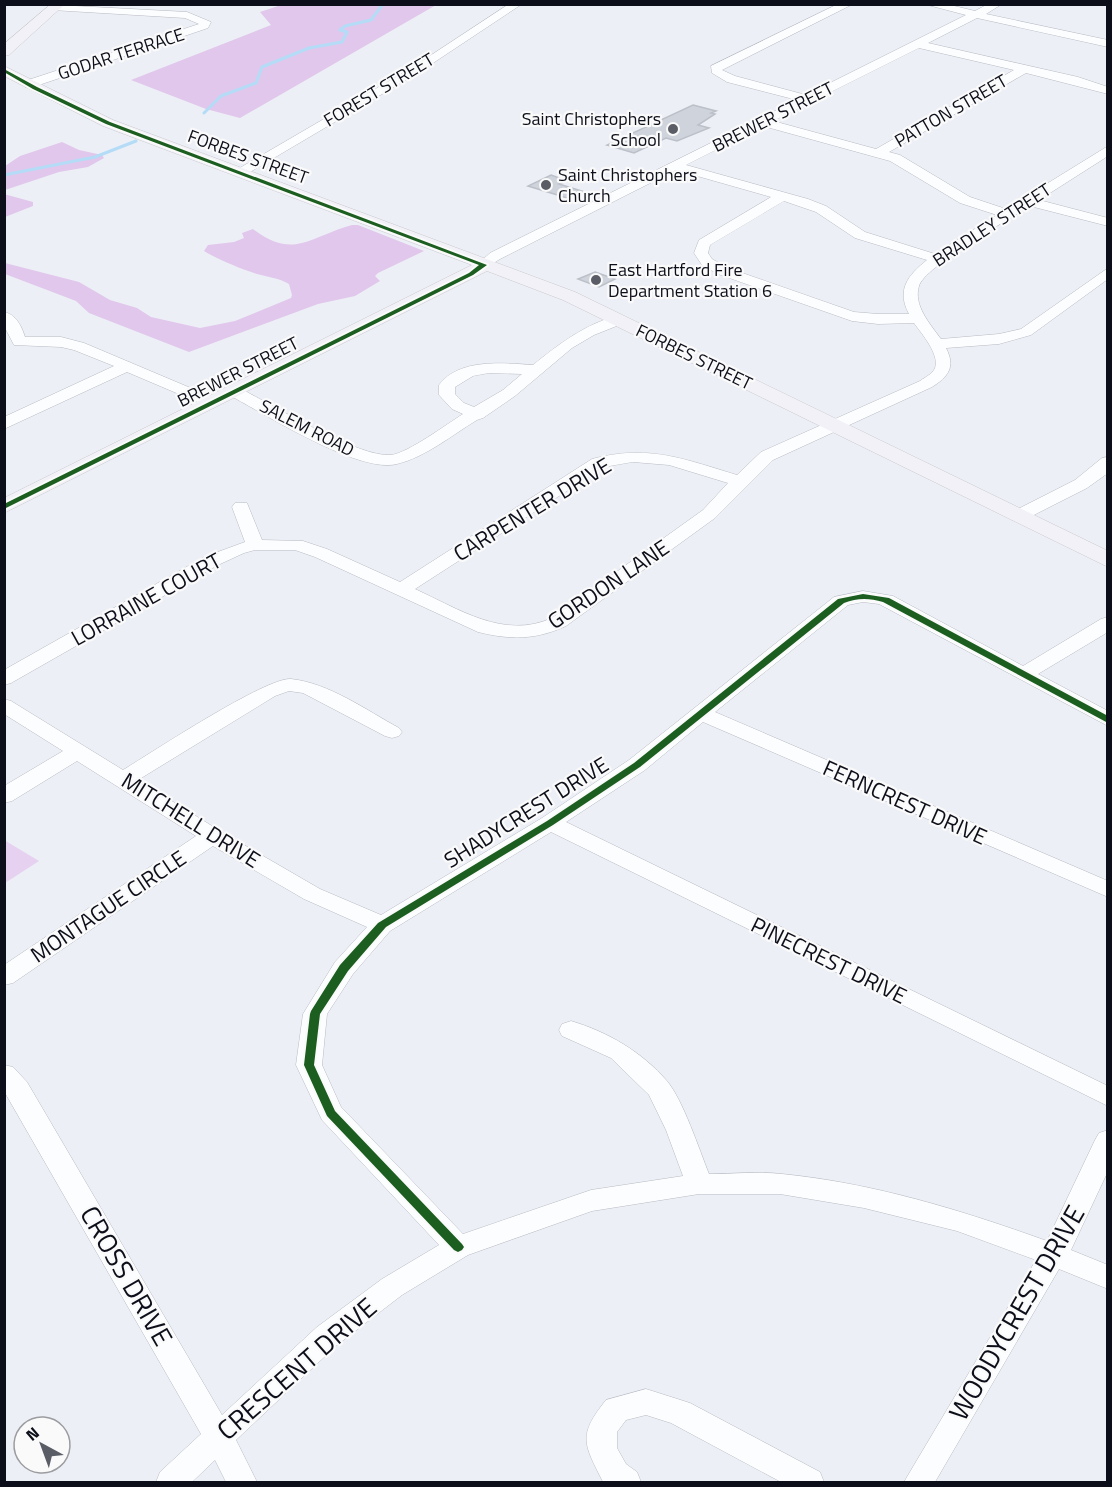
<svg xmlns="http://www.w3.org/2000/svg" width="1112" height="1487" font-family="'Titillium Web',sans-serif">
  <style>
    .green { fill: #e6d1f0 }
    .forest { fill: #e0c7eb }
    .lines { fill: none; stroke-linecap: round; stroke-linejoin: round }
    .stream { stroke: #b4dcf7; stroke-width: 3 }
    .building { fill: #cfd4dc; stroke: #bcc0c8; stroke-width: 1.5 }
    .minor-casing { stroke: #b9bbc5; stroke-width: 1 }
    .major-casing { stroke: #c8c9ce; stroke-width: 1 }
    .minor { fill: #fcfdfe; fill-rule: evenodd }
    .major { fill: #f2f1f7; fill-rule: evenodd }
    .cycleway-casing { stroke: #fafafa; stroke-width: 4 }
    .cycleway { fill: #1b5e20; fill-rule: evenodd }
    .poi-dot { fill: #5b5d66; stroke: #fafafa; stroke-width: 2 }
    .labels { text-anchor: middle; stroke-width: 4.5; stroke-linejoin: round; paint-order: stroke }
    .far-street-label { font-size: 18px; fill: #0c0e19; stroke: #fafafa }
    .far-poi-label { font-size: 18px; fill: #0c0e19; stroke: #fafafa; text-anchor: start }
    .street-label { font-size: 22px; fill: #0c0e19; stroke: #fafafa }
    .near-street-label { font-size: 27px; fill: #0c0e19; stroke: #fafafa }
  </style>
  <rect width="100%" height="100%" fill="#edeff6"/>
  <path class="green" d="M4,840L39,861L5,883L4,882Z"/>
  <path class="forest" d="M281,5H436L240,118L206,109L131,80L271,25L260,12Z
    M62,142L79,150L102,155L104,158L88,167L59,172L5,190V166L20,156Z
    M4,194L33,202V206L5,217Z
    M352,225H358L424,251L378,273L375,276L380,281L355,296L318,304L189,352L89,313L76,301L5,274V263L79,282L110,300L137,308L151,317L200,328L235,321L291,298L292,295L289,284C279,278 268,277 257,274C241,269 217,259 204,251L208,245L234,242L244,238L242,233L253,229C294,260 309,237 352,225Z"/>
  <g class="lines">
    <path class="stream" d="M204,113L221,96L256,83L262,67L309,48L342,42L347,32L340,30L345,26L371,20L383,4
      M4,175L95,157L136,141"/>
  </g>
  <path class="building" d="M693,105L716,111L711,113L715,114L698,125L709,128L677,141L666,138L634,153L607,145Z
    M551,175L567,181L559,184L591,194L577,201L528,186Z
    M595,272L615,279L599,287L578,279Z"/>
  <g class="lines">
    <g class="minor-casing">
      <path id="minor" d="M509,4H522L421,71L245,175H235L233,172L413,67Z
        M838,4H853L722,70L735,76L806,95L966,15L924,4H946L975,11L988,4H1002L986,14L1108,40V47L977,18L928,43L1078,77L1108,87V94L1026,73L889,152L900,155L970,197L1006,209L1108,146V156L1039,200L1108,218V226L1030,206C1011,218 924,267 919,286C913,305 930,324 941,339L999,334L1021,329L1108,268V279L1031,335L999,344L946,348C956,367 948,377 932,387L773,460L715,518L566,626C536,640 510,640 478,632L315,557L295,550H255L244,553L218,565L11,683L4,685V670L204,557L245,542L232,507L235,503H247L262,540L303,541L327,549L400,582L592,459C648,444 684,459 737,475L761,452L920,381C925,377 933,374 935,368C940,355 922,334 914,323L878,324L852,321L718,274L702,265L694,253L699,240L771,197L676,170L500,259L484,269L477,265L490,253L797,100L727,82L712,73L711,66ZM919,48L1014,70L876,149L773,121ZM763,126L890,161L960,203L997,215L935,254L865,232L826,206L808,199L686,165ZM784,201L816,212L855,238L927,260C908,275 896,290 909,314H878L854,312L728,268L712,259L708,253L710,245ZM633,462L669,465L728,483L703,510L552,618C504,640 459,609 415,589L604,467Z
        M56,5L187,12L211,22L208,28L33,87H25V81L199,24L185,18L52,10L51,8Z
        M4,312C16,314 22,327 25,337H61L84,343L219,400L221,403L213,408L207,406L127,372L4,429V417L114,366L74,350L61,347L14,345L4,326Z
        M619,315L624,317L627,320L624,323L594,335L572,348L515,396L483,418L477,420C452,435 426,457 397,464C359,474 265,414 229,395L227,392L229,389H241C273,405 359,458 391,455C408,453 447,424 463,414L452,409L439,395V385C459,358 504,363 533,365C559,344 585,324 619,315ZM489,373L522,374L503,390L474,407L464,403L455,394V387L473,376Z
        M1108,457V473L1087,488L1024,520H1012L1009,516L1012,512L1075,480L1102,458Z
        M863,591L893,596L1023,666L1101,619L1108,617V632L1038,674L1108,711V726L879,604L863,602L848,605L715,712L1108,881V897L703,722L645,770L566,822L1108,1086V1106L551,832L390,931L353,974L327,1014L322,1065L341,1107L463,1234L591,1190L683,1176L666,1130L649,1095L611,1058L562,1036L559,1030L562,1024L571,1021C608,1032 642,1052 667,1081C683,1100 699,1149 709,1174C733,1174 758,1171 782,1174C873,1183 961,1210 1047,1241L1095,1140L1099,1133L1108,1130V1171L1071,1250L1108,1265V1289L1059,1269L935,1482H904L1036,1260L957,1231L864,1208L780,1194H699L592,1211L468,1255L402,1295L337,1345L236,1440L257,1482H226L215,1460L192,1482H156L160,1472L201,1434L4,1091V1065L13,1067L27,1082L222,1415L317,1327L382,1279L439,1245L322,1120L296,1065L303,1014L335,962L367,927L304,899L213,846L13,983L4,985V965L196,836L77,761L12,801L4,803V786L63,751L4,714V699L11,701L123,770C151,753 266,677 291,679C329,683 366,710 399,728L402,732L399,736L392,738L385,736L303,693L289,691L275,696L138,780L220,831L320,889L381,915L542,818L629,760L834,597Z
        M646,1389L690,1403L820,1472L824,1482H781L671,1423L646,1415L626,1420L617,1432V1448L626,1464L637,1472L641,1482H603C584,1444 577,1436 606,1400Z"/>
    </g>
    <g class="major-casing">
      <path id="major" d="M51,4H65L9,55L4,56V44Z
        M4,66L113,120L575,292L1108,551V567L563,300L487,271L4,513V498L472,265L103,126L4,76Z"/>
    </g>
    <use href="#minor" class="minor"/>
    <use href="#major" class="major"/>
    <g class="cycleway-casing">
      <path id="cycleway" d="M4,69L37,87L110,122L487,265L473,275L4,509V504L469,273L479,265L106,124L33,89L4,72Z
        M863,594L889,598L1108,716V723L883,602C869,598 857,598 844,603L640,767L553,825L386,927L348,971L320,1014L314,1065L335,1111L462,1244L464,1247L462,1250L458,1252L454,1250L327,1116L304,1065L310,1014L311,1011L340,965L378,923L547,821L634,763L838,599Z"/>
    </g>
    <use href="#cycleway" class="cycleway"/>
  </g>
  <g class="poi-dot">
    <circle cx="673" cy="129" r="6"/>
    <circle cx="546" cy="185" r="6"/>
    <circle cx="596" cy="280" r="6"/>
  </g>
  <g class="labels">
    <g class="far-street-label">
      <text transform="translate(121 54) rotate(-18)" y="6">GODAR TERRACE</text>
      <text transform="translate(379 90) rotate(-31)" y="6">FOREST STREET</text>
      <text transform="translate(951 111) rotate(-30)" y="6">PATTON STREET</text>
      <text transform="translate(773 117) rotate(-27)" y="6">BREWER STREET</text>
      <text transform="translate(248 157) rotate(20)" y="6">FORBES STREET</text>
      <text transform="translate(992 225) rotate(-33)" y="6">BRADLEY STREET</text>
      <text transform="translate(694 357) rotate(26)" y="6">FORBES STREET</text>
      <text transform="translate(238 372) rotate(-27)" y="6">BREWER STREET</text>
      <text transform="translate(307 428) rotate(27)" y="6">SALEM ROAD</text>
    </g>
    <g class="far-poi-label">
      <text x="661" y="125" text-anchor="end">Saint Christophers<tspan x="661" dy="21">School</tspan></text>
      <text x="558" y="181">Saint Christophers<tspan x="558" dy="21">Church</tspan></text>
      <text x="608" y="276">East Hartford Fire<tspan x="608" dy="21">Department Station 6</tspan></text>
    </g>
    <g class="street-label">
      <text transform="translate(532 509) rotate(-31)" y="8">CARPENTER DRIVE</text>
      <text transform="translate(608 584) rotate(-34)" y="8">GORDON LANE</text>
      <text transform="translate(146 599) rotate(-29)" y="8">LORRAINE COURT</text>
      <text transform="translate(905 802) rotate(24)" y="8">FERNCREST DRIVE</text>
      <text transform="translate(526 812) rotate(-32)" y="8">SHADYCREST DRIVE</text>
      <text transform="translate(191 820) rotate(32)" y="8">MITCHELL DRIVE</text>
      <text transform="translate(108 906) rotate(-34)" y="8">MONTAGUE CIRCLE</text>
      <text transform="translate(829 960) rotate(26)" y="8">PINECREST DRIVE</text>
    </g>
    <g class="near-street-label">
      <text transform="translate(126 1276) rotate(60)" y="9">CROSS DRIVE</text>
      <text transform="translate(1017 1313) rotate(-60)" y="9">WOODYCREST DRIVE</text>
      <text transform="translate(297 1369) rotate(-41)" y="9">CRESCENT DRIVE</text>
    </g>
  </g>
  <rect width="1112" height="1487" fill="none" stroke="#0c0e19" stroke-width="12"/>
  <g transform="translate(42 1445) rotate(319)"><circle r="28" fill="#fafafa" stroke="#9b9ca0" stroke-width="1.5"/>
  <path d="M0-4.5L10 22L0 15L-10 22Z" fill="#5b5d66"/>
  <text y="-9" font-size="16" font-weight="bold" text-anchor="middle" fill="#0c0e19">N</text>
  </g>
</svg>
